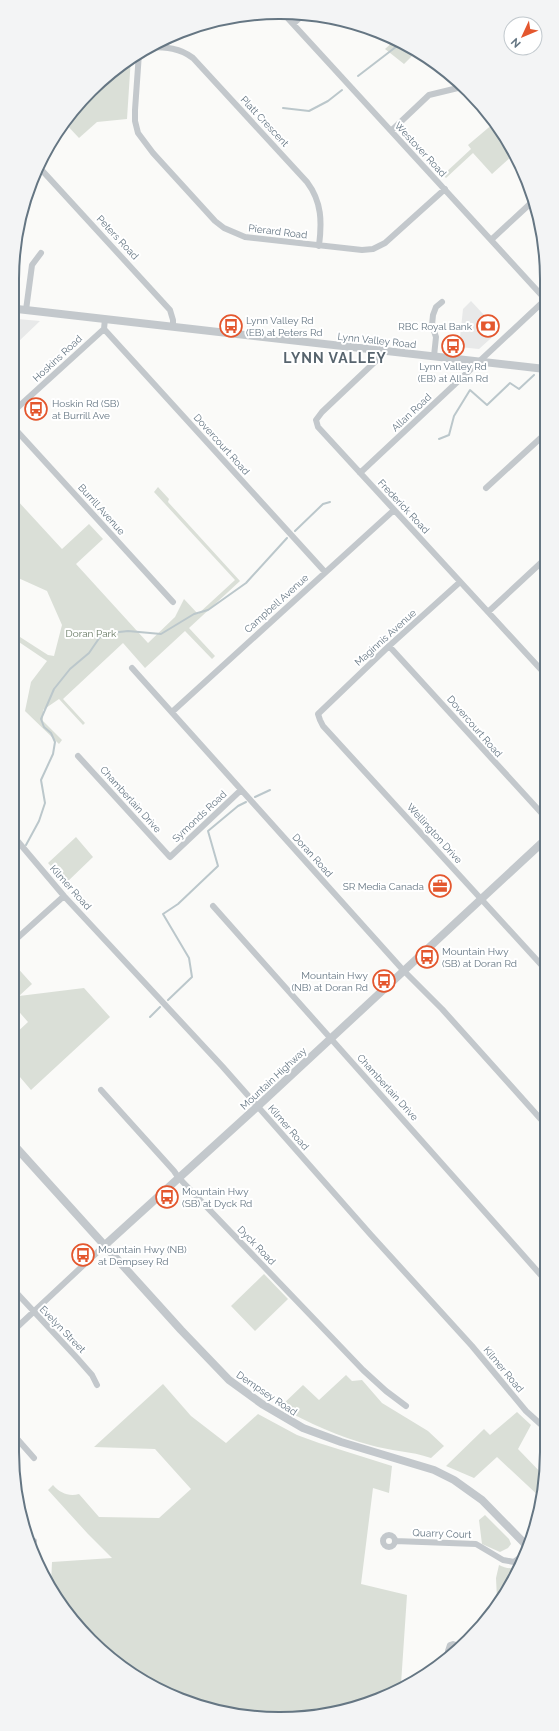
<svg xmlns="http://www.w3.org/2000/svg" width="559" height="1731" font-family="Raleway,sans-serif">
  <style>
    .built { fill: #e8e9e9 }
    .green { fill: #dadfd7 }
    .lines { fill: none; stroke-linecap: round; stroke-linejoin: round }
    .stream { stroke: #bbc7cb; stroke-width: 2 }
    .minor { stroke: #c3c8cc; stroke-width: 6 }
    .tertiary { stroke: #c3c8cc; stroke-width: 8 }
    .labels { text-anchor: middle; stroke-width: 4; stroke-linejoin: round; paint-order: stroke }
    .street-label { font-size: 10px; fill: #657683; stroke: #fff }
    .poi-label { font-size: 10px; fill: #657683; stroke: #fff; text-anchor: start }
    .park-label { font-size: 10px; fill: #687a64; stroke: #fff }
    .district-label { font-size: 14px; font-weight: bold; letter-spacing: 1px; fill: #57646e; stroke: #fff }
    .rim { fill: none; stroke: #657683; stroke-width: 2 }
  </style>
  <rect width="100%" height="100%" fill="#fafaf8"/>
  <path class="built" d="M471,301L499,331L479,349L459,347L463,309Z
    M17,319L40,321L17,343Z"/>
  <path class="green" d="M394,41L413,48L417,51L404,64L385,49Z
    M131,57L127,119L97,122L79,138L64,122L91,90Z
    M494,123L514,154L492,174L473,153L446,178L443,175L471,149L468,145Z
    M158,487L169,499L168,502L240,581L189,628L215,656L212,659L185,631L145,668L123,643L63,699L85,723L83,725L59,699L43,710V721L62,740L59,744L25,711L31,682L47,661L16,640L20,637L48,655L54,656L62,625L47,591L16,577V499L62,549L89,524L103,539L76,564L148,643L175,617L184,599L198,614L235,580L154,492Z
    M76,837L93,857L66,883L48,863Z
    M14,964L32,984L19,996L84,988L110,1017L31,1090L14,1070V1035L28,1022L14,1006Z
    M264,1274L288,1299L255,1331L231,1306Z
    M346,1375L352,1381L362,1380L382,1403L428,1431L444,1446L431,1458C411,1451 390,1451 370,1445C340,1437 308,1423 280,1407L303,1385L319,1400Z
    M163,1384L191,1416L226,1443L258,1414L297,1435L319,1443L392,1466L389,1493L373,1488L361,1584L407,1595L401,1684L406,1686L398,1691L349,1710L297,1718L245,1717L161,1691L116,1664L79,1628L51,1584L52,1562L112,1558L88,1534L48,1490L53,1485C60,1493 69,1497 79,1494L99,1517L159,1518L191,1489L155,1449L94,1447Z
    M517,1412L531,1425L518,1449L545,1477L542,1499L497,1457L474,1478L446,1466L484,1429L490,1435Z
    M485,1515L509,1539L511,1544L508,1548L500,1552L482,1544L479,1520Z
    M499,1565C506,1569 513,1569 520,1566L502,1600L497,1599L496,1578Z"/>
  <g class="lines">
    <path class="stream" d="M126,61L134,60
      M358,76L401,43
      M283,108L309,111L328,101L342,90
      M505,144L507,142
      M542,359L545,354
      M439,439L449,435L454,416L470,390L487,405L510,383L519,389L534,375
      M295,531L323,504L330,502
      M255,797L270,790
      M26,845L39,821L45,803L41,780L53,754L55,742L51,733L44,727L41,719L54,689L70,669L89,653L102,634L128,631L161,634L194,614L208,610L246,583L287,538
      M15,855L19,851
      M168,1000L192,977L189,958L163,914L178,904L218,866L208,831L238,806L246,802
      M150,1017L160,1007"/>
    <path class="minor" d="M282,12L545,299
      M293,24L304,14
      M150,47C166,47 180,48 193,58L307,182C322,202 322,222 319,246
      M139,53L135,110V121L138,133L153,153L215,221L224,228L245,237L362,250L373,249L385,243L445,189
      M391,131L429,95L462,87
      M38,166L170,310L173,320V326
      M491,240L532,202
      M26,310L32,265L41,253
      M104,329L325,572
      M381,350L379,358L322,412L316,420L318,427L546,675
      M434,356L436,337L432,325L433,315L436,307L442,302
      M16,409L104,329L105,319
      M16,430L173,602
      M360,473L545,300
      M486,488L545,434
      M460,582L389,646L318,714L320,720L323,726L546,970
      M488,612L545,559
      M389,646L546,818
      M132,668L403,970L442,1009L546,1125
      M172,712L394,510
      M78,756L170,857L241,790
      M15,838L64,896L222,1066L371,1235L472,1346L526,1411L547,1430
      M213,906L547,1282
      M14,941L64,896
      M101,1090L174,1171L178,1177L363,1370L386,1391L406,1406
      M13,1289L77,1358L92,1375L97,1385
      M13,1331L105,1245
      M12,1433L34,1458
      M383 1541a6 6 0 1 1 12 0a6 6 0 1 1-12 0Z
      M28,1540L34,1541
      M395,1541L476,1544L503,1560L514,1562L528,1551
      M450,1655L448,1651L450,1645L453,1644L459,1646"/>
    <path class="tertiary" d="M17,309L545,369
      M13,1144L181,1330L229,1380L262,1404L303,1428L341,1442L434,1470L454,1480L482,1500L529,1548
      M105,1245L258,1106L546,839"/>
  </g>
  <defs>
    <g id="bus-ring" transform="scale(1.15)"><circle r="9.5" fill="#fff" stroke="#e4572e" stroke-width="1.5"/><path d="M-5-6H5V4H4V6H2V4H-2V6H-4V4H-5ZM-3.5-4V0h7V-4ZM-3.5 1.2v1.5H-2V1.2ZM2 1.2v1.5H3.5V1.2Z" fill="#e4572e"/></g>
    <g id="bank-ring" transform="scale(1.15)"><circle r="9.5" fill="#fff" stroke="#e4572e" stroke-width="1.5"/><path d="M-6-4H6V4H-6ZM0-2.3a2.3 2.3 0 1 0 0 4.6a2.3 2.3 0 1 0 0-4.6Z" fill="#e4572e"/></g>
    <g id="office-ring" transform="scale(1.15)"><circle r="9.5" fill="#fff" stroke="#e4572e" stroke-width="1.5"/><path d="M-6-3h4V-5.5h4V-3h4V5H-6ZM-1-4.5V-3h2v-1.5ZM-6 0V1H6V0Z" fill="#e4572e"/></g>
  </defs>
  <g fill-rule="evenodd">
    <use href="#bus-ring" x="231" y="326"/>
    <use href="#bank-ring" x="488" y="326"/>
    <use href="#bus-ring" x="453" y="346"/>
    <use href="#bus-ring" x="36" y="409"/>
    <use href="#office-ring" x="440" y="886"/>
    <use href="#bus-ring" x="427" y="957"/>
    <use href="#bus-ring" x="384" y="981"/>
    <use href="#bus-ring" x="167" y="1197"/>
    <use href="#bus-ring" x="83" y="1255"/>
  </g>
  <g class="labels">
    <g class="street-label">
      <text transform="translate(265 121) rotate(47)" y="4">Platt Crescent</text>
      <text transform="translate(421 149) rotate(47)" y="4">Westover Road</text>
      <text transform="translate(278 231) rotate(7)" y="4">Pierard Road</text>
      <text transform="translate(118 237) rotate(47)" y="4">Peters Road</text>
      <text transform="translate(377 340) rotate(6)" y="4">Lynn Valley Road</text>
      <text transform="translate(57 358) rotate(-43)" y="4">Hoskins Road</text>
      <text transform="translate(411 412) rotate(-43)" y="4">Allan Road</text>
      <text transform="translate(222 444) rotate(48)" y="4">Dovercourt Road</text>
      <text transform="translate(404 506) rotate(47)" y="4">Frederick Road</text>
      <text transform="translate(102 509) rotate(48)" y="4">Burrill Avenue</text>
      <text transform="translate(276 603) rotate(-42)" y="4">Campbell Avenue</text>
      <text transform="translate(385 637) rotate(-42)" y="4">Maginnis Avenue</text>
      <text transform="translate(475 726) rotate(49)" y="4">Dovercourt Road</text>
      <text transform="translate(131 799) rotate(48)" y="4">Chamberlain Drive</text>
      <text transform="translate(199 816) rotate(-43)" y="4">Symonds Road</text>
      <text transform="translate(435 833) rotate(48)" y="4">Wellington Drive</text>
      <text transform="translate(313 855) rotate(48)" y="4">Doran Road</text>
      <text transform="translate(71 887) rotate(48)" y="4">Kilmer Road</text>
      <text transform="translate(273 1078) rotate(-43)" y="4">Mountain Highway</text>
      <text transform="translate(388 1087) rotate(48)" y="4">Chamberlain Drive</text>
      <text transform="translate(289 1127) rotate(49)" y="4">Kilmer Road</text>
      <text transform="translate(257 1245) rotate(46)" y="4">Dyck Road</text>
      <text transform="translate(63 1329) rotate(46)" y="4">Evelyn Street</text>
      <text transform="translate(504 1369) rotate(50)" y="4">Kilmer Road</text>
      <text transform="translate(267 1393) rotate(34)" y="4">Dempsey Road</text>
      <text transform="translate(442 1533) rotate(2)" y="4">Quarry Court</text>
    </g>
    <g class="poi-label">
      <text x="246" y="324">Lynn Valley Rd<tspan x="246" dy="12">(EB) at Peters Rd</tspan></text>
      <text x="472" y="330" text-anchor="end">RBC Royal Bank</text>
      <text x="453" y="370" text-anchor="middle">Lynn Valley Rd<tspan x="453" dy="12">(EB) at Allan Rd</tspan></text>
      <text x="52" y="407">Hoskin Rd (SB)<tspan x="52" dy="12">at Burrill Ave</tspan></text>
      <text x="424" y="890" text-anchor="end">SR Media Canada</text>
      <text x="442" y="955">Mountain Hwy<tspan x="442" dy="12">(SB) at Doran Rd</tspan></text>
      <text x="368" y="979" text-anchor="end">Mountain Hwy<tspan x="368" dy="12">(NB) at Doran Rd</tspan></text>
      <text x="182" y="1195">Mountain Hwy<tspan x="182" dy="12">(SB) at Dyck Rd</tspan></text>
      <text x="98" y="1253">Mountain Hwy (NB)<tspan x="98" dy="12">at Dempsey Rd</tspan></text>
    </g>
    <g class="park-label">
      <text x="91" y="637">Doran Park</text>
    </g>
    <g class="district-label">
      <text x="335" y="363">LYNN VALLEY</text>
    </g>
  </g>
  <path d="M0 0H559V1731H0ZM279 19H280A260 260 0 0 1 540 279V1452A260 260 0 0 1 280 1712H279A260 260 0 0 1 19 1452V279A260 260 0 0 1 279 19Z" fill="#f3f4f5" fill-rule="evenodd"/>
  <path class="rim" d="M279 19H280A260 260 0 0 1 540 279V1452A260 260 0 0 1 280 1712H279A260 260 0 0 1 19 1452V279A260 260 0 0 1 279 19Z"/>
  <g transform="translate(523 36) rotate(226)"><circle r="19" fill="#ffffff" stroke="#c1c8cd"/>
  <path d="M0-3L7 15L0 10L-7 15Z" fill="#e4572e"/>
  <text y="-6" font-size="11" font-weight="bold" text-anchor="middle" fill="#657683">N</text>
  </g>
</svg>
